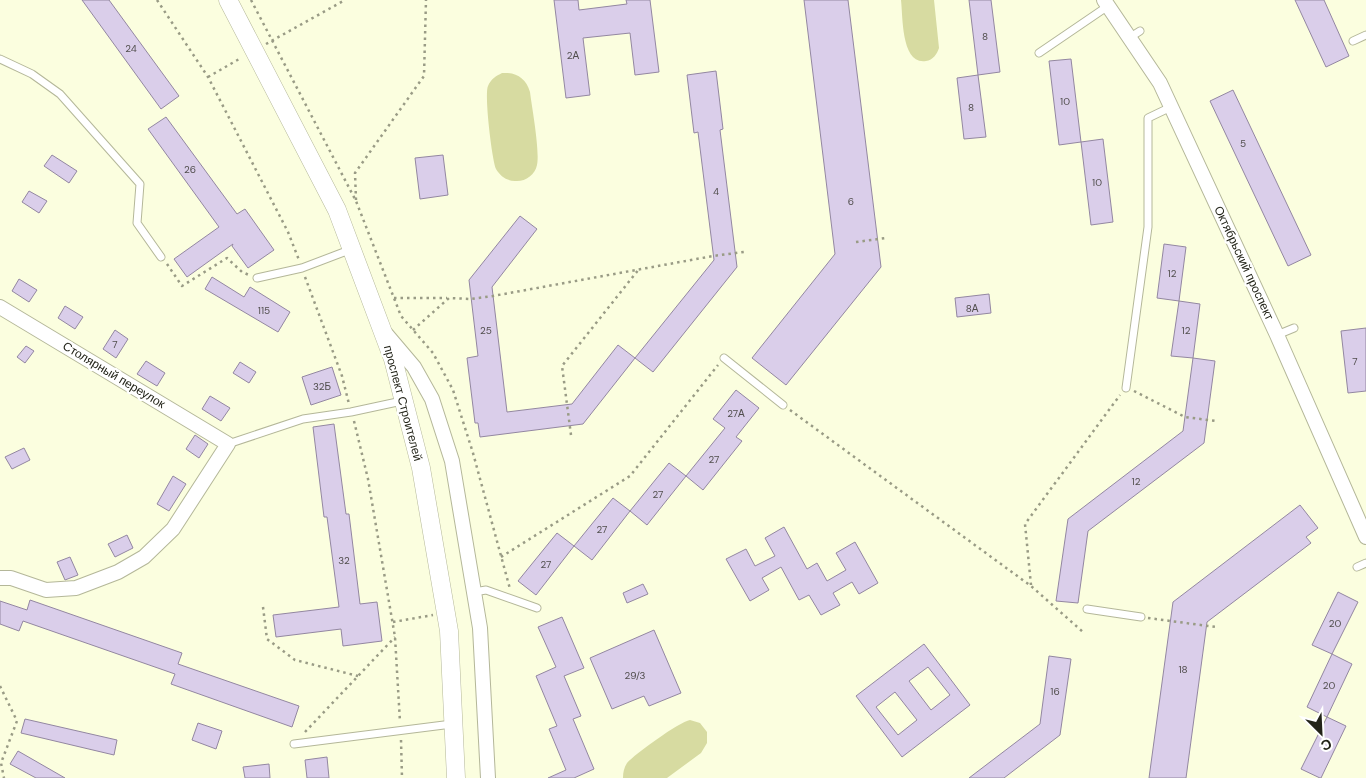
<svg xmlns="http://www.w3.org/2000/svg" width="1366" height="778" font-family="'DM Sans',sans-serif">
  <style>
    .green { fill: #d7dba1 }
    .building { fill: #daceea; stroke: #9387a1; fill-rule: evenodd }
    .lines { fill: none; stroke-linecap: round; stroke-linejoin: round }
    .service-casing { stroke: #b4b799; stroke-width: 9 }
    .minor-casing { stroke: #b4b799; stroke-width: 16 }
    .tertiary-casing { stroke: #b4b799; stroke-width: 19 }
    .path { stroke: #999b85; stroke-width: 2.5; stroke-dasharray: 2.5 4; stroke-linecap: butt }
    .service { stroke: #fff; stroke-width: 7 }
    .minor { stroke: #fff; stroke-width: 14 }
    .tertiary { stroke: #fff; stroke-width: 18 }
    .labels { text-anchor: middle; stroke-width: 4.5; stroke-linejoin: round; paint-order: stroke }
    .number-label { font-size: 10px; fill: #514e4d }
    .street-label { font-size: 12px; fill: #232419; stroke: #fff }
  </style>
  <rect width="100%" height="100%" fill="#fbfedf"/>
  <path class="green" d="M901,0H934L939,48C937,54 933,60 926,61C901,65 903,17 901,0Z
    M502,73C516,72 526,78 530,92C532,108 540,151 537,165C535,175 525,182 515,181C507,181 500,176 496,169C492,160 484,94 488,86C491,79 496,76 502,73Z
    M690,720L700,723L707,732V743L701,753L667,778H623C623,772 624,768 627,763C635,754 679,722 690,720Z"/>
  <path class="building" d="M82,0H109L179,96L161,109Z
    M554,0H578L579,10L627,4L626,0H650L659,72L635,75L630,33L583,38L590,95L566,98Z
    M804,0H848L881,267L786,385L752,358L835,254Z
    M969,0H991L1000,72L978,75Z
    M1295,0H1324L1349,56L1326,67Z
    M1071,59L1081,142L1059,145L1049,61Z
    M716,71L723,129L720,130L737,267L653,372L635,358L714,260L698,132L694,133L687,75Z
    M978,75L986,137L964,139L957,78Z
    M1233,90L1311,255L1288,266L1210,101Z
    M166,117L237,214L245,209L274,250L248,268L232,246L233,244L187,277L174,259L219,227L148,129Z
    M1103,139L1113,222L1091,225L1081,142Z
    M52,155L77,171L69,183L44,166Z
    M443,155L448,195L420,199L415,158Z
    M29,191L47,201L39,213L22,202Z
    M520,216L537,229L492,287L507,412L572,404L618,345L635,358L583,424L480,437L478,423H475L467,358L478,356L469,280Z
    M1164,244L1186,247L1179,301L1157,298Z
    M212,277L244,297L250,287L290,312L278,332L205,289Z
    M19,279L37,290L29,302L12,291Z
    M989,294L991,313L957,317L955,298Z
    M1179,301L1200,304L1193,358L1171,356Z
    M65,306L83,317L75,329L58,318Z
    M1366,328V391L1348,393L1341,331Z
    M115,330L128,339L116,358L103,349Z
    M26,346L34,351L25,363L17,357Z
    M1193,358L1215,361L1204,443L1088,531L1078,603L1056,601L1068,519L1183,431Z
    M146,361L165,373L157,386L137,374Z
    M240,362L256,372L249,383L233,373Z
    M332,367L341,395L311,405L302,377Z
    M736,390L759,408L736,437L742,441L703,490L686,476L725,428L713,419Z
    M210,396L230,408L221,421L202,409Z
    M334,424L346,514H349L360,604L377,602L382,641L343,646L341,629L276,637L273,615L339,607L327,517H324L313,427Z
    M195,435L208,444L199,458L186,449Z
    M24,448L30,460L12,469L5,457Z
    M669,463L686,476L647,525L630,511Z
    M173,476L186,484L169,511L157,504Z
    M613,498L630,511L592,560L574,546Z
    M1300,505L1318,528L1306,537L1311,543L1207,622L1186,778H1149L1173,602Z
    M784,527L807,569L817,563L827,581L846,570L836,553L855,542L878,583L859,594L852,582L833,593L840,605L821,615L809,595L799,600L781,567L762,578L769,590L750,601L726,559L746,549L755,566L775,556L765,538Z
    M557,533L574,546L536,595L518,581Z
    M127,535L133,548L115,557L108,544Z
    M70,557L78,575L65,580L57,562Z
    M643,584L648,594L627,603L623,593Z
    M1338,592L1358,602L1332,654L1312,645Z
    M30,600L182,653L178,664L299,706L292,727L171,684L175,674L23,621L19,631L0,624V601L27,610Z
    M562,617L584,668L564,676L581,716L573,719L594,769L574,778H548L566,770L549,729L557,726L536,676L556,667L538,627Z
    M654,630L681,693L649,706L644,696L612,709L590,658Z
    M924,644L970,705L902,757L856,696ZM928,667L950,695L931,710L909,681ZM895,692L917,720L898,735L876,707Z
    M1332,654L1352,664L1327,717L1307,707Z
    M1049,656L1071,659L1060,735L1004,778H969L1040,724Z
    M1327,717L1346,726L1321,778H1320L1301,769Z
    M25,719L117,740L114,755L21,733Z
    M198,723L222,731L216,749L192,740Z
    M18,751L65,778H36L10,764Z
    M327,757L329,778H307L305,760Z
    M269,764L270,778H245L243,767Z"/>
  <g class="lines">
    <g class="service-casing">
      <path id="service" d="M1129,38L1140,31
        M1353,41L1366,35
        M1039,53L1108,6
        M0,59L32,74L60,94L140,184L137,223L161,257
        M257,278L302,268L352,249
        M1277,335L1294,328
        M724,358L783,405
        M1126,388L1148,227V118L1171,107
        M228,444L303,419L351,412L402,401
        M1357,567L1366,563
        M474,592L486,590L537,608
        M1087,609L1141,617
        M294,744L452,724"/>
    </g>
    <g class="minor-casing">
      <path id="minor" d="M1104,0L1160,83L1277,335L1366,537
        M0,307L228,444L173,529L144,557L118,572L76,588L46,590L11,578H0
        M386,334L414,367L432,399L452,461L480,628L488,778"/>
    </g>
    <g class="tertiary-casing">
      <path id="tertiary" d="M228,0L337,210L393,359L421,468L449,631L456,778"/>
    </g>
    <path class="path" d="M157,0L208,77L288,232L299,260
      M251,0L356,201L401,316L433,353L453,390L473,453L510,589
      M266,44L345,0
      M208,77L241,58
      M356,200L355,173L424,76L426,0
      M856,242L886,238
      M167,264L182,286L227,258L242,272L249,275
      M305,277L342,376L349,404
      M394,298H447
      M413,330L449,298L471,299L493,296L713,256L744,252
      M1134,391L1185,417L1216,421
      M790,410L1031,586L1083,632
      M354,421L368,479L395,637L400,722
      M571,435L562,366L639,269
      M501,557L630,476L718,365
      M1031,585L1025,524L1120,395
      M263,607L267,639L295,660L358,676
      M1148,618L1216,627
      M393,622L433,615
      M0,686L17,721L1,763L4,778
      M305,732L395,637
      M401,740L402,778"/>
    <use href="#service" class="service"/>
    <use href="#minor" class="minor"/>
    <use href="#tertiary" class="tertiary"/>
  </g>
  <g class="labels">
    <g class="number-label">
      <text x="985" y="40">8</text>
      <text x="131" y="52">24</text>
      <text x="573" y="59">2А</text>
      <text x="1065" y="105">10</text>
      <text x="971" y="111">8</text>
      <text x="1243" y="147">5</text>
      <text x="190" y="173">26</text>
      <text x="1097" y="186">10</text>
      <text x="716" y="195">4</text>
      <text x="851" y="205">6</text>
      <text x="1172" y="277">12</text>
      <text x="972" y="312">8А</text>
      <text x="264" y="314">115</text>
      <text x="486" y="334">25</text>
      <text x="1186" y="334">12</text>
      <text x="115" y="348">7</text>
      <text x="1355" y="365">7</text>
      <text x="322" y="390">32Б</text>
      <text x="736" y="417">27А</text>
      <text x="714" y="463">27</text>
      <text x="1136" y="485">12</text>
      <text x="658" y="498">27</text>
      <text x="602" y="533">27</text>
      <text x="344" y="564">32</text>
      <text x="546" y="568">27</text>
      <text x="1335" y="627">20</text>
      <text x="1183" y="673">18</text>
      <text x="635" y="679">29/3</text>
      <text x="1329" y="689">20</text>
      <text x="1055" y="695">16</text>
    </g>
    <g class="street-label">
      <text transform="translate(1244 263) rotate(65)" y="4">Октябрьский проспект</text>
      <text transform="translate(114 375) rotate(31)" y="4">Столярный переулок</text>
      <text transform="translate(403 403) rotate(75)" y="4">проспект Строителей</text>
    </g>
  </g>
  <g transform="translate(1321 733) rotate(156)" stroke="#ffffff" stroke-width="4" paint-order="stroke">
  <path d="M0-4L9 19L0 12L-9 19Z" fill="#232419"/>
  <text y="-8" font-size="14" font-weight="bold" text-anchor="middle" fill="#232419">С</text>
  </g>
</svg>
